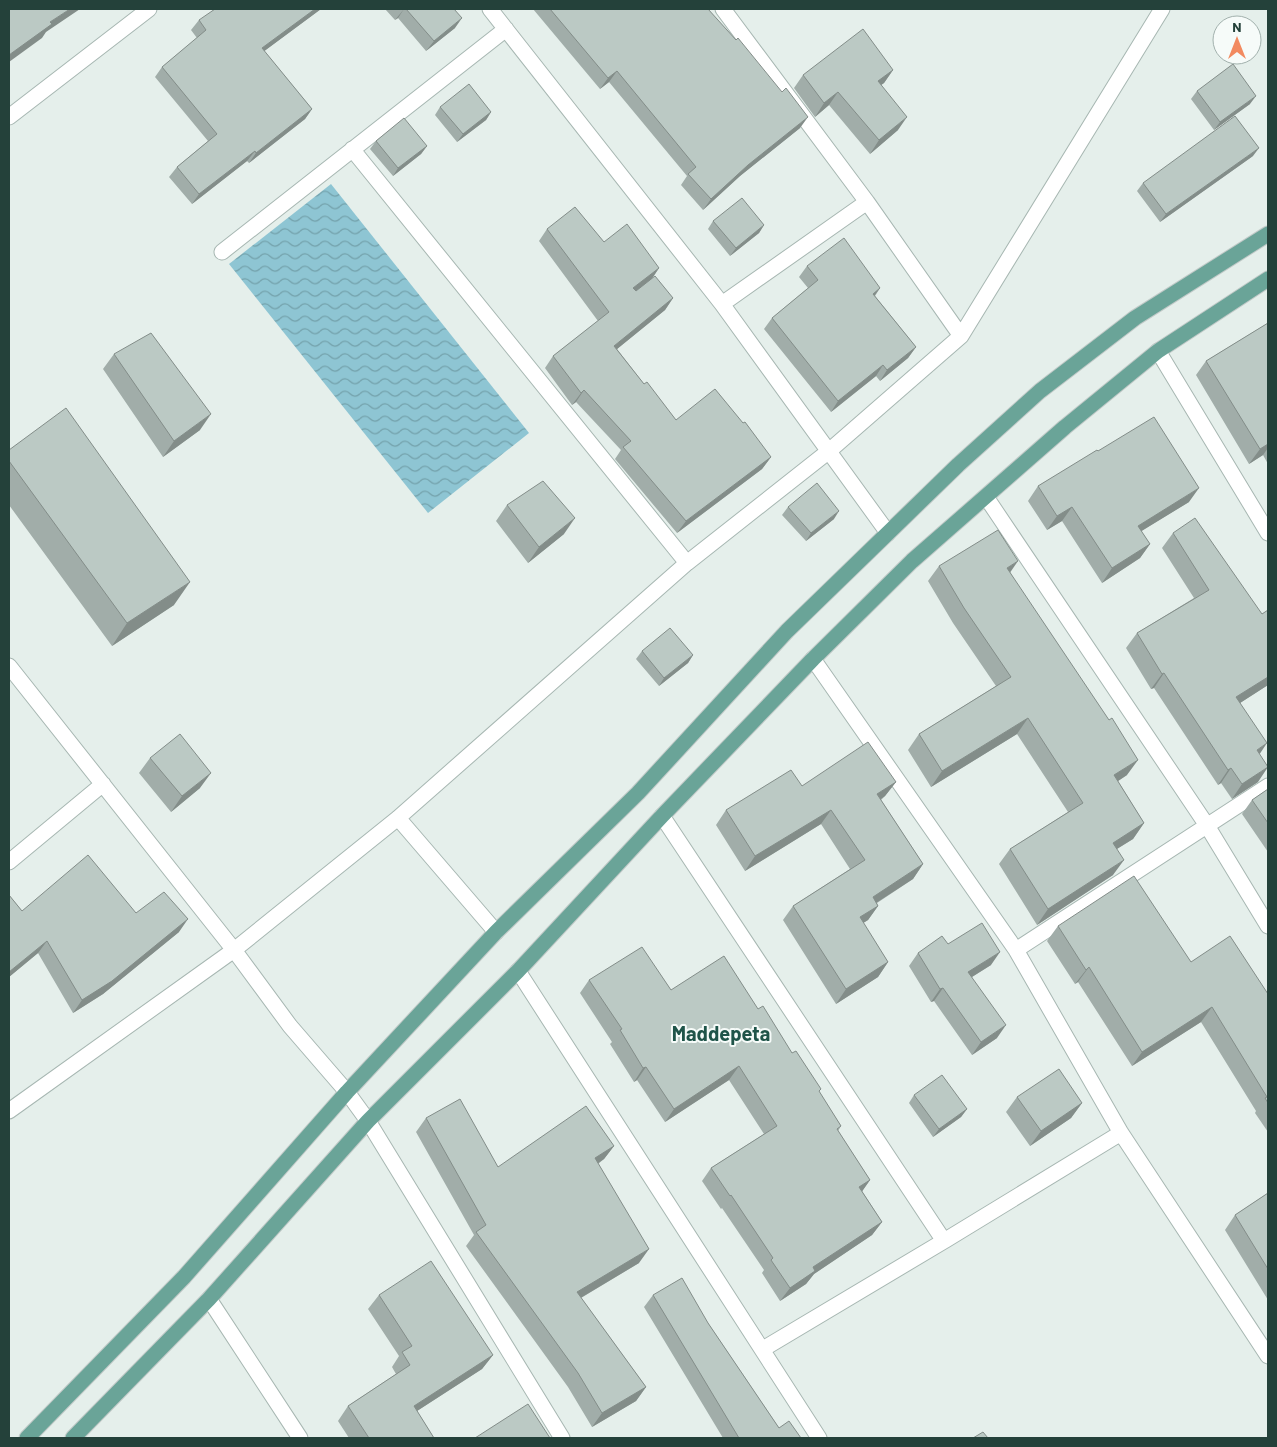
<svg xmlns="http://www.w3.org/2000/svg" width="1277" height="1447" font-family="Barlow,sans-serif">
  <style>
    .water { fill: url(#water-waves) }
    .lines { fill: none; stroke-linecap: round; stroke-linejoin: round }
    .street-casing { stroke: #a7b7b2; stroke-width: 17 }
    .primary-casing { stroke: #c2cac8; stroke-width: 17 }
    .street { stroke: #fff; stroke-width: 15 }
    .primary { stroke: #6aa498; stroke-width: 15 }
    .wall { fill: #a1ada9 }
    .shaded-wall { fill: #838d89 }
    .building { fill: #bbc9c4; stroke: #838d89 }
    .labels { text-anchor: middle; stroke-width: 4; stroke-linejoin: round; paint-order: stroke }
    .district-label { font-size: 20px; font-weight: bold; fill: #1f5449; stroke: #f6fbf9 }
  </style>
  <defs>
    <pattern id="water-waves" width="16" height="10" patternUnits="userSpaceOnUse" patternTransform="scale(1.25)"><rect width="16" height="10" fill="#8ec5d3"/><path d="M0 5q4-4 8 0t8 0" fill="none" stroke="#74a2ac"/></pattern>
  </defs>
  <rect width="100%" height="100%" fill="#e5efeb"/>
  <path class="water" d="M331,184L529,433L428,513L229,264Z"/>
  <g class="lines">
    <g class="street-casing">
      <path id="street" d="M490,9L722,304L888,533
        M723,9L867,202L961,336
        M9,117L149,9
        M352,149L687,563
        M222,252L506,29
        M722,304L867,202
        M1158,351L1268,533
        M986,497L1206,824L1268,926
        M813,659L1016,950L1121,1133L1268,1356
        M9,666L234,950L290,1026L347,1092L368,1121L562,1438
        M662,816L944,1241L1121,1133
        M398,818L496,932
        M9,862L103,784
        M1016,950L1268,786
        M518,971L819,1438
        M9,1111L234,950L398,818L687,563L829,451L961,336L1162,9
        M209,1299L300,1438
        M763,1349L944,1241"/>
    </g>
    <g class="primary-casing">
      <path id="primary" d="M27,1438L184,1277L347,1092L496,932L638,793L787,631L888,533L958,465L1040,391L1135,318L1268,234
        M73,1438L209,1299L368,1121L518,971L662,816L813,659L912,561L1065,427L1158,351L1268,279"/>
    </g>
    <use href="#street" class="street"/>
    <use href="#primary" class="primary"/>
  </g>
  <path class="wall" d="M321,9L264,51L312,109L305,119L249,163L247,161L192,204L169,177L177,167L208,141L155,77L162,67L197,38L191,30L199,20Z
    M385,9H454L455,28L426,51L398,18L395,20Z
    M533,9H708L800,128L740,176L703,210L681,185L687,176L609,82L600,89Z
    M893,70L884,83L881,85L898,130L870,154L829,105L815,117L794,88L803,75Z
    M1197,91L1250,104L1214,130L1191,99Z
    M440,107L491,112L486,120L457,142L435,115Z
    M376,141L427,146L421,154L393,176L370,149Z
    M1253,156L1160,222L1137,191L1143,183Z
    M713,221L764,225L759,233L730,256L708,229Z
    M547,229L604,242L659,268L651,280L636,291L673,298L665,310L617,349L644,384L676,420L771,457L762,469L677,533L615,459L621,450L576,402L572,405L545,368L553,356L598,321L539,241Z
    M807,266L880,288L875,296L916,347L908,358L880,381L876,376L831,412L764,329L772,318L808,288L799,277Z
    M1268,323V464L1263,455L1249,464L1196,375L1206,361Z
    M114,354L200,430L163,457L103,369Z
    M9,450L174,605L112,646L9,505Z
    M1098,451L1189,502L1141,531L1150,544L1140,558L1102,583L1062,521L1047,530L1028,501L1038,486Z
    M507,505L564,534L528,563L496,521Z
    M788,507L834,519L806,541L782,515Z
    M1173,533L1262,614L1268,610V685L1240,703L1259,754L1258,782L1232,799L1221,783L1218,785L1154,688L1151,689L1126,648L1137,633L1194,598L1162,548Z
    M939,566L1010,572L1127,775L1118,781L1144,823L1133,839L1117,849L1113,875L1037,925L999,864L1010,849L1068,812L1017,734L931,787L908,750L919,734L996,686L953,623L928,581Z
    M642,651L693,655L688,663L659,686L636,659Z
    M150,758L200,788L171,812L139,773Z
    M896,782L885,796L881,800L923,864L913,879L877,903L878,906L868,920L863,923L888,962L878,977L836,1004L783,920L793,906L850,869L821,824L745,871L716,825L726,810L802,786Z
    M1268,789V852L1242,814L1252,800Z
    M9,895L22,911L179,932L103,994L73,1013L38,953L9,977Z
    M1058,926L1191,962L1268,994V1132L1255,1113L1256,1111L1201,1022L1132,1066L1078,982L1075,984L1047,941Z
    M948,944L991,965L972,977L997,1038L972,1055L934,1001L931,1002L909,966L918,953Z
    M589,980L671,990L758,1009L792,1053L819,1092L841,1126L838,1131L870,1180L862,1191L882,1222L872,1235L814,1274L806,1284L780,1301L762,1273L764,1270L722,1208L721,1209L702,1181L711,1168L764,1134L729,1080L665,1122L637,1080L634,1082L610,1044L612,1042L580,993Z
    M914,1095L967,1109L961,1117L933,1137L909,1103Z
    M1017,1097L1082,1103L1071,1118L1030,1146L1006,1112Z
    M426,1118L498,1167L614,1146L604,1159L598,1164L639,1263L581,1298L646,1387L636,1401L592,1427L568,1387L466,1246L474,1235L416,1132Z
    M1268,1193V1300L1225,1230L1235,1215Z
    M379,1295L493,1355L482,1369L417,1411L434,1438H349L338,1421L348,1406L396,1374L392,1367L399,1356L368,1309Z
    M653,1295L708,1323L779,1428L801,1438H723L644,1307Z"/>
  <path class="shaded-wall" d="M70,9H80L46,32L42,38L9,62V55L50,22Z
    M315,9H321L255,58L262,48Z
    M404,9L398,18L395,20Z
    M462,18L455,28L426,51L434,41Z
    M893,70L884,83L868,94L878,81Z
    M617,71L609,82L600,89L608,78Z
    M838,92L829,105L815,117L824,103Z
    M1256,96L1250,104L1214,130L1220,122Z
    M312,109L305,119L249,163L256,153Z
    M491,112L486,120L457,142L463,134Z
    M808,117L800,128L740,176L703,210L711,199L748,165Z
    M907,117L898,130L870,154L879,140Z
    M427,146L421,154L393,176L398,168Z
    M1259,148L1253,156L1160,222L1166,214Z
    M255,151L247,161L192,204L199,194Z
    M764,225L759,233L730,256L736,248Z
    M659,268L651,280L624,300L633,288Z
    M880,288L872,299L873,294Z
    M673,298L665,310L606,358L614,346Z
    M916,347L908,358L880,381L887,370Z
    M883,365L876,376L831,412L838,401Z
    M584,390L576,402L572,405L581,393Z
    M211,414L200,430L163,457L174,441Z
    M1268,444V448L1263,455L1249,464L1260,449Z
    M771,457L762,469L677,533L686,521Z
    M1199,488L1189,502L1127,540L1138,526Z
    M1072,507L1062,521L1047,530L1057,516Z
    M839,511L834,519L806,541L811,533Z
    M575,518L564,534L528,563L539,547Z
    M1150,544L1140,558L1102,583L1112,568Z
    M1018,561L1007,577V568Z
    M190,582L174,605L112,646L127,623Z
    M693,655L688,663L659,686L664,678Z
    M1164,673L1154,688L1151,689L1162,674Z
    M1268,677V685L1226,712L1236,697Z
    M1028,718L1017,734L931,787L942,771Z
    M1267,743L1257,758V750Z
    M1138,760L1127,775L1103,791L1114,775Z
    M1268,767L1258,782L1232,799L1242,784Z
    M1231,768L1221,783L1218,785L1228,770Z
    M211,773L200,788L171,812L182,796Z
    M896,782L885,796L867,809L877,794Z
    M831,810L821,824L745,871L755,856Z
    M1144,823L1133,839L1102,858L1113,843Z
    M1124,860L1113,875L1037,925L1048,909Z
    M923,864L913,879L862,912L873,897Z
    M878,906L868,920L849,932L860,917Z
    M188,919L179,932L103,994L73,1013L82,1000Z
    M47,941L38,953L9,977V972Z
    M1000,952L991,965L959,985L968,972Z
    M888,962L878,977L836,1004L846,989Z
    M1089,967L1078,982L1075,984L1086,970Z
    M943,988L934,1001L931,1002L940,989Z
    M1212,1007L1201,1022L1132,1066L1142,1052Z
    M1006,1025L997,1038L972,1055L981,1042Z
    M739,1066L729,1080L665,1122L674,1109Z
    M646,1067L637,1080L634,1082L643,1068Z
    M1082,1103L1071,1118L1030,1146L1041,1131Z
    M967,1109L961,1117L933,1137L939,1129Z
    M614,1146L604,1159L585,1172L595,1158Z
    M870,1180L861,1193L859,1187Z
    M882,1222L872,1235L814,1274L806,1284L780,1301L790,1288L813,1267Z
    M649,1249L639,1263L567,1306L577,1292Z
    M493,1355L482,1369L403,1420L414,1406Z
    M646,1387L636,1401L592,1427L602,1413Z"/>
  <path class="building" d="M9,9H70L50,22L52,24L9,55Z
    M215,9H315L262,48L312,109L256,153L255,151L199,194L177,167L217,134L162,67L206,30L199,20Z
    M406,9H454L462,18L434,41Z
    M550,9H708L736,40L738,38L782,92L786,88L808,117L748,165L711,199L688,174L696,167L617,71L608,78Z
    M863,29L893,70L878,81L907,117L879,140L838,92L824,103L803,75Z
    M1233,64L1256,96L1220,122L1197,91Z
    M469,84L491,112L463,134L440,107Z
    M1235,116L1259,148L1166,214L1143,183Z
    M404,118L427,146L398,168L376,141Z
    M742,198L764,225L736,248L713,221Z
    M575,207L604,242L627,224L659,268L633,288L636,291L655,276L673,298L614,346L644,384L647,382L676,420L715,389L743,423L745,422L771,457L686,521L623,447L631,441L584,390L581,393L553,356L609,312L547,229Z
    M844,238L880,288L873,294L916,347L887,370L883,365L838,401L772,318L818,280L807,266Z
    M1268,323V444L1260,449L1206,361Z
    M151,333L211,414L174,441L114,354Z
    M66,408L190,582L127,623L9,461V450Z
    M1154,417L1199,488L1138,526L1150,544L1112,568L1072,507L1057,516L1038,486L1097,450L1098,451Z
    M543,481L575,518L539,547L507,505Z
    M817,483L839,511L811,533L788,507Z
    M1195,518L1262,614L1268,610V677L1236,697L1267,743L1257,750L1268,767L1242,784L1231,768L1228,770L1164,673L1162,674L1137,633L1209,590L1173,533Z
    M998,530L1018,561L1007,568L1109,720L1112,718L1138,760L1114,775L1144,823L1113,843L1124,860L1048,909L1010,849L1083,803L1028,718L942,771L919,734L1011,677L964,608L939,566Z
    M670,628L693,655L664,678L642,651Z
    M180,734L211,773L182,796L150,758Z
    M868,742L896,782L877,794L923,864L873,897L878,906L860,917L888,962L846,989L793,906L865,860L831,810L755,856L726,810L791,770L802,786Z
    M1268,789V823L1252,800Z
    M88,855L136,913L164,892L188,919L112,981L82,1000L47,941L9,972V895L22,911Z
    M1134,876L1191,962L1230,936L1268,994V1103L1265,1098L1267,1097L1212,1007L1142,1052L1089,967L1086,970L1058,926Z
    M982,923L1000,952L968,972L1006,1025L981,1042L943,988L940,989L918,953L942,936L948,944Z
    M642,947L671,990L724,956L758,1009L763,1006L792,1053L796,1051L821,1089L819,1091L841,1126L837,1129L870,1180L859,1187L882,1222L813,1267L815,1271L790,1288L771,1260L773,1258L731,1195L730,1196L711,1168L777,1126L739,1066L674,1109L646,1067L643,1068L620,1030L622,1029L589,980Z
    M1059,1069L1082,1103L1041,1131L1017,1097Z
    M942,1075L967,1109L939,1129L914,1095Z
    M460,1099L498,1167L586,1106L614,1146L595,1158L649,1249L577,1292L646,1387L602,1413L578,1373L476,1232L486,1225L426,1118Z
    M1268,1193V1269L1235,1215Z
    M431,1261L493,1355L414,1406L434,1438H369L348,1406L410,1365L402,1352L412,1346L379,1295Z
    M682,1278L708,1323L779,1428L789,1421L801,1438H739L653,1295Z
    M528,1404L550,1438H475Z
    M983,1432L988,1438H973Z"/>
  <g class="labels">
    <g class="district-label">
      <text x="721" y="1041">Maddepeta</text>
    </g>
  </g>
  <rect width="1277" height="1447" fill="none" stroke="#24413a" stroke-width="20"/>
  <g transform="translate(1237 40)"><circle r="24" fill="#f6fbf9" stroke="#a2b1ad"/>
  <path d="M0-4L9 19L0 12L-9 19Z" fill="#f28a60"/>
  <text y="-8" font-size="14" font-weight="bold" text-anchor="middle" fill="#24413a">N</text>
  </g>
</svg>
